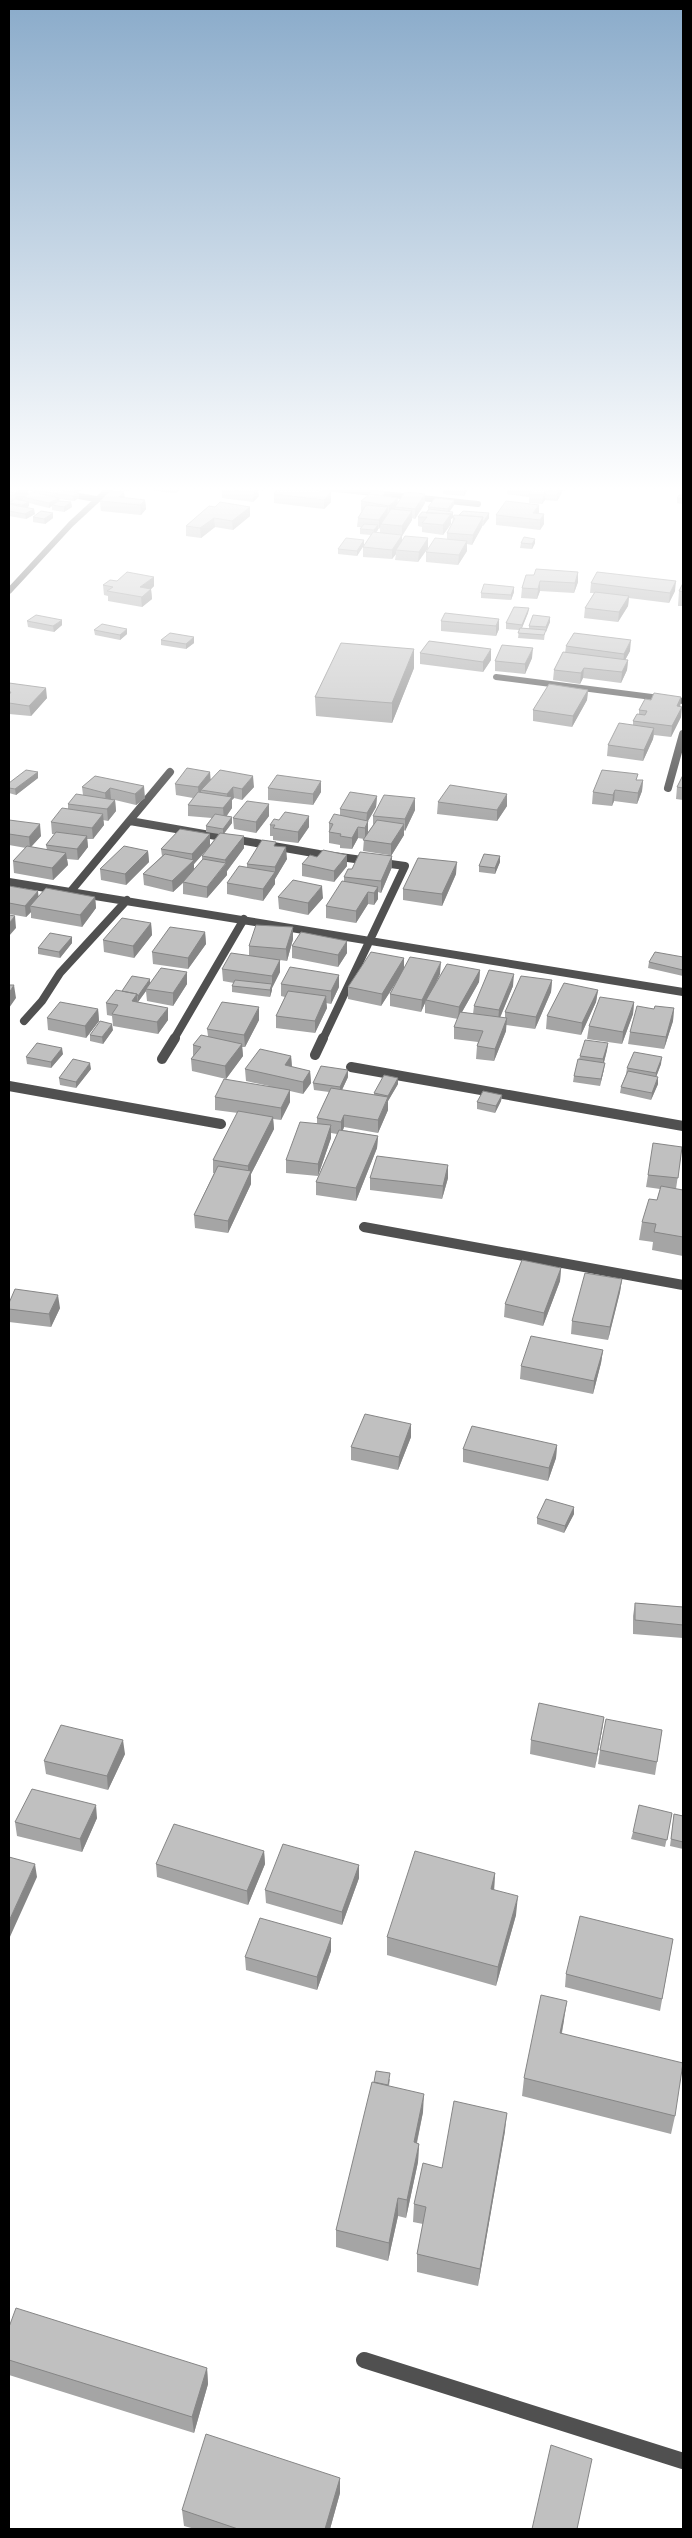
<svg xmlns="http://www.w3.org/2000/svg" width="692" height="2538" font-family="Barlow,sans-serif">
  <style>
    .lines { fill: none; stroke-linecap: round; stroke-linejoin: round }
    .street-far3 { stroke: #505050; stroke-width: 6 }
    .street-far2 { stroke: #505050; stroke-width: 8 }
    .street-far1 { stroke: #505050; stroke-width: 10 }
    .street { stroke: #505050; stroke-width: 16 }
    .wall { fill: #a5a5a5; fill-rule: evenodd }
    .shaded-wall { fill: #868686 }
    .building { fill: #c0c0c0; stroke: #868686 }
  </style>
  <rect width="100%" height="100%" fill="#fff"/>
  <g class="lines">
    <path class="street-far3" d="M26,487L45,490
      M317,487L478,504
      M67,494L96,499
      M9,591L71,524L111,487
      M496,677L683,701"/>
    <path class="street-far2" d="M668,788L683,734
      M130,821L319,854L405,866L323,1039
      M9,882L683,992
      M71,891L170,772
      M24,1021L42,1001L60,973L127,900
      M174,1039L244,919"/>
    <path class="street-far1" d="M315,1055L323,1038
      M162,1059L175,1038
      M351,1067L683,1126
      M9,1086L221,1124
      M364,1227L683,1285"/>
    <path class="street" d="M364,2360L683,2461"/>
  </g>
  <path class="wall" d="M9,487H28V494L32,492V490L56,489V487H85L77,493H78L79,498L74,501L59,499V501L71,502L72,507L64,512L52,510V506L49,508L29,503V506L27,507L35,514L26,519L9,516V502L10,501H9Z
    M118,487H132L128,491L118,490Z
    M133,487H151L149,489Z
    M153,487H183L176,493L153,491Z
    M224,487H267L264,491L259,490L258,491L259,496L253,502L222,498V489Z
    M443,487H469L464,496L443,494Z
    M508,487H567L565,491H562V493L557,501L545,500L542,504L529,503V497L507,494Z
    M124,492V498L145,500L146,509L141,515L101,511L100,501Z
    M331,492V502L324,509L274,503V494Z
    M425,494V503L415,519L412,518V520L402,536V541L428,538V548L418,562L395,560L396,554L392,559L363,557V547L371,535L360,534V529L361,527H357L358,518L362,511H361V501L385,497L397,504ZM380,527V533L376,532L378,529H379Z
    M683,495V504L677,503V498Z
    M454,500V505L449,512L453,516L489,518L483,526H482L472,545L467,544V551L458,565L426,562V552L447,539V533L452,523L453,518L451,519V524L443,535L422,532V527L418,526V517L426,513L428,511V507Z
    M209,506L250,516L233,530L215,527L201,538L186,536V526Z
    M53,513V518L45,524L33,522V517Z
    M539,514L544,524L540,530L496,525V515Z
    M364,540V545L357,556L338,554V549Z
    M521,543H535L532,549L520,548Z
    M526,575L578,582L574,593L540,591L537,599L521,598L522,588Z
    M591,583L675,591L669,603L629,598L628,606L618,622L584,618L585,608L594,593H590Z
    M683,583V606H678L679,591Z
    M103,585L154,586L151,589L152,599L142,607L108,601V596L104,595Z
    M514,587V592L511,600L481,598V593Z
    M529,608L528,613L522,628L529,629V626L550,617V622L545,632L544,640L518,638L519,630L506,629V623Z
    M499,619V629L496,636L441,631V621Z
    M27,621L62,625L54,632L28,627Z
    M94,630L127,634L120,640L95,635Z
    M161,640L194,643L186,649L161,645Z
    M566,646L630,651L625,660H628L627,670L621,683L583,678L580,684L553,680L554,670L565,653Z
    M420,653L491,660L483,672L420,664Z
    M532,658L525,674L495,671V661Z
    M414,668L392,723L316,716L315,697Z
    M9,683L47,698L31,716L9,714Z
    M588,690L587,700L572,727L533,721V710Z
    M681,697L680,706L681,717L671,737L654,735L653,739L643,761L607,756L608,745L633,725V721L639,714V710L651,700Z
    M38,772V778L16,795L9,793V783Z
    M683,775V800L676,799L677,787Z
    M95,776L145,798L136,805L115,800L116,811L108,821L103,820L104,825L93,839H87L88,847L78,860L67,859L68,865L53,880L14,873L13,861L26,848L9,845V820L41,836L31,847L47,850L46,845L55,834H52L51,822L68,809V804L83,795L82,787Z
    M210,779L254,787L242,800L234,798L232,800V808L226,816L232,817V823L224,833L244,848L227,871V875L207,898L183,894V883L173,892L144,885L143,874L162,856L161,849L210,845L219,834L206,832V826L212,818L188,816V805L193,798L176,795L175,784ZM209,847L202,856V860L194,869V864Z
    M638,780H643L642,791L637,804L614,801L612,806L592,804L593,792Z
    M268,788L321,792L313,805L268,800Z
    M377,796L376,807L368,821V832L373,825V816L415,810L405,831L404,830V835L391,856L392,867L381,893L378,892V899L374,905L368,904L356,923L326,918V906L344,881V877L352,869L389,855L363,851L364,839L358,838L352,849L340,848V845L329,843V823L340,815V809Z
    M438,802L507,806L497,821L437,814Z
    M269,804V816L256,833L234,829L233,818Z
    M270,825L309,827L298,843L273,840V836H270Z
    M276,846L287,859L275,879V884L263,901L227,894V883L247,868V864Z
    M148,851L149,862L126,885L101,880L100,869Z
    M500,856V862L495,874L479,872V866Z
    M302,864L347,866L334,882L302,876Z
    M456,874L442,906L403,900V889Z
    M9,886L39,896L95,897L96,908L82,927L31,918V912L26,917L9,914Z
    M278,897L323,898L308,915L279,909Z
    M151,923L152,935L134,958L104,952L103,940Z
    M205,932L206,944L188,969L153,964L152,952Z
    M72,937V943L60,958L38,954V948Z
    M293,939L287,961L280,960V972L272,988V990L270,997L232,992V986L234,983L223,981L222,969L249,956V946Z
    M292,946L347,953L338,967L292,958Z
    M683,957V976L648,968L649,962Z
    M404,958V968L440,974L436,983L480,970L479,982L462,1012L473,1014L474,1006L513,986L500,1018H505V1012L552,980L551,992L535,1029L506,1025V1031L494,1061L476,1059L477,1046L478,1042L454,1039V1027L458,1019L425,1013V1003L421,1012L390,1006V994L398,979L381,1006L348,999V987Z
    M339,975V987L331,1004L326,1003L327,1008L315,1033L276,1028V1016L285,997L281,996V984Z
    M150,984H187L173,1006L147,1001L146,991L138,1002L168,1020L158,1034L113,1026L112,1016L107,1015L106,1003L122,991Z
    M598,990L596,1002L581,1035L546,1029L547,1016Z
    M634,1002L633,1014L622,1044L587,1039L589,1026Z
    M674,1008L673,1021L664,1049L628,1044L630,1032L654,1009Z
    M98,1009L99,1021L86,1038L48,1030L47,1018Z
    M259,1020L245,1047H242L243,1056L226,1079L192,1071L191,1059L193,1056V1045L208,1036L207,1029Z
    M113,1030L103,1044L90,1041V1035Z
    M608,1043L607,1050L604,1062V1069L600,1086L573,1082L574,1076L580,1056Z
    M63,1054L51,1068L27,1064L26,1057Z
    M291,1056L292,1067L310,1071L311,1083L303,1094L290,1091V1102L281,1120L273,1119L274,1129L251,1174V1184L228,1233L195,1228L194,1215L214,1173H213V1160L238,1113L215,1110V1097L269,1086L246,1081L245,1069Z
    M661,1064L656,1077L658,1084L651,1100L620,1093L621,1087L626,1074L627,1068Z
    M91,1069L76,1088L60,1085L59,1078Z
    M348,1077L342,1090L374,1095V1093L398,1084L388,1101V1110L378,1133L344,1127L343,1130L378,1136L377,1148L356,1201L316,1195V1182L337,1134L331,1133V1138L318,1176L286,1173V1160L317,1123V1118L329,1092L314,1090L313,1083Z
    M502,1095L501,1101L495,1113L477,1109V1102Z
    M682,1147L676,1189L683,1190V1256L652,1250L653,1242L639,1240L642,1222L657,1200L660,1189L646,1187L648,1175Z
    M448,1165V1178L442,1199L370,1190V1178Z
    M561,1268L560,1281L543,1326L504,1317L505,1304Z
    M622,1279L620,1292L608,1340L571,1334L572,1321Z
    M9,1303L60,1308L51,1327L9,1322Z
    M603,1350L601,1363L593,1394L520,1379L521,1366Z
    M411,1424V1437L398,1470L351,1460V1447Z
    M557,1445L556,1458L548,1481L463,1462V1449Z
    M574,1514L564,1533L537,1524V1518Z
    M635,1603L683,1607V1638L633,1634V1616Z
    M604,1717L602,1730L595,1768L530,1754L531,1740Z
    M662,1730L655,1775L598,1764L600,1750Z
    M125,1754L108,1790L46,1774L44,1761Z
    M672,1813L665,1847L631,1839L633,1832Z
    M674,1814L683,1816V1849L670,1846Z
    M97,1818L82,1852L17,1836L15,1822Z
    M264,1851L265,1864L248,1905L157,1877L156,1864Z
    M359,1865V1878L342,1925L266,1903L265,1890Z
    M495,1873L494,1889L516,1915L496,1986L387,1955V1937Z
    M331,1938V1951L317,1990L246,1970L245,1957Z
    M673,1939L660,2011L565,1987L566,1974Z
    M564,2020L562,2033L675,2116L671,2134L522,2096L524,2078Z
    M390,2079L389,2086L423,2112L417,2143L419,2144L418,2162L406,2218L398,2216L388,2261L336,2247V2230L374,2082Z
    M505,2131L478,2286L417,2272V2254L423,2224L413,2222L414,2204L442,2168Z
    M9,2327L207,2368L208,2384L194,2433L9,2375Z
    M340,2478V2493L330,2529H195L184,2526L182,2510Z"/>
  <path class="shaded-wall" d="M26,487H28L29,496L23,497V499L16,502L15,493Z
    M74,487H85L75,494Z
    M128,487H132L128,491Z
    M176,487H183L176,493Z
    M254,487H259V490L258,491L259,496L253,502Z
    M464,487H469L464,496Z
    M560,487H562V493L557,501V491Z
    M546,490L545,500L542,504L543,495Z
    M124,492L125,501L119,497Z
    M331,492V502L324,509V500Z
    M78,493L79,498L74,501L73,496Z
    M425,494V503L415,519V509Z
    M59,498L60,502L52,505V506L49,508V503Z
    M398,498L397,508L395,507V510L389,515V506Z
    M145,500L146,509L141,515L140,505Z
    M454,500V505L448,514V509Z
    M29,502V506L23,510L22,505Z
    M71,502L72,507L64,512V507Z
    M539,505V514L533,513Z
    M250,507V516L233,530L232,521Z
    M388,507L387,517L381,524L380,527L379,529V520Z
    M34,509L35,514L26,519L25,514Z
    M412,511V520L402,536V526Z
    M453,512V517L451,519V524L443,535V525Z
    M53,513V518L45,524L44,519Z
    M489,513V518L483,526L484,521Z
    M544,514V524L540,530V520Z
    M483,517L482,527L472,545L473,535Z
    M214,518L215,527L201,538L200,528Z
    M378,525V530L374,535V530Z
    M402,535V545L396,550V554L392,559V550Z
    M428,538V548L418,562L419,552Z
    M535,539V543L532,549V544Z
    M364,540V545L357,556V551Z
    M467,541V551L458,565L459,555Z
    M578,572V582L574,593L575,583Z
    M154,577V586L151,589L152,599L142,607L140,587Z
    M540,581V591L537,599L538,589Z
    M676,581L675,591L669,603L670,593Z
    M514,587V592L511,600V595Z
    M629,596L628,606L618,622L619,612Z
    M529,608L528,613L521,630L522,625Z
    M550,617V622L546,632V627Z
    M499,619V629L496,636V626Z
    M62,620V625L54,632L53,626Z
    M127,629V634L120,640V635Z
    M194,637V643L186,649V644Z
    M631,640L630,651L623,664L624,654Z
    M533,648L532,658L525,674V664Z
    M414,649V668L392,723V703Z
    M491,649V660L483,672V662Z
    M628,660L627,670L621,683L622,672Z
    M584,668L583,678L580,684L581,673Z
    M46,688L47,698L31,716L29,706Z
    M588,690L587,700L572,727L573,716Z
    M681,697L680,708L677,706Z
    M682,707L681,717L671,737L672,726Z
    M654,728L653,739L643,761L644,750Z
    M38,772V778L16,795L15,789Z
    M210,772L211,783L201,790V796L199,798L198,787Z
    M253,776L254,787L242,800V789Z
    M643,780L642,791L637,804L638,793Z
    M321,781V792L313,805V794Z
    M144,786L145,798L136,805L135,794Z
    M233,787L234,798L232,800V808L224,820L223,808L227,803V794Z
    M110,788L111,799L106,804L105,793Z
    M615,790L614,801L612,806L613,795Z
    M507,794V806L497,821V810Z
    M377,796L376,807L368,821V832L365,839V828L366,824L367,813Z
    M415,798V810L405,831V819Z
    M115,800L116,811L108,821L107,809Z
    M269,804V816L256,833V822Z
    M103,814L104,825L93,839L92,828Z
    M309,816V827L298,843V832Z
    M232,817V823L223,835V829Z
    M40,824L41,836L30,848L29,837Z
    M404,824V835L391,856V844Z
    M358,827V838L352,849V838Z
    M210,834V846L194,864V872L173,892L172,881L192,862V854Z
    M87,836L88,847L78,860L77,849Z
    M244,836V848L227,871V875L207,898V887L226,864L225,860Z
    M286,847L287,859L275,879V884L263,901V889L275,872V867Z
    M148,851L149,862L126,885L125,874Z
    M66,853L68,865L53,880L52,868Z
    M347,855V866L334,882V871Z
    M392,856V867L381,893V881Z
    M500,856V862L495,874V868Z
    M457,862L456,874L442,906V894Z
    M322,886L323,898L308,915V903Z
    M378,887V899L374,905V893Z
    M38,891L39,902L30,906L31,912L26,917L25,906Z
    M368,892V904L356,923V911Z
    M95,897L96,908L82,927L80,915Z
    M15,916L16,928L9,936V923Z
    M151,923L152,935L134,958L133,946Z
    M293,927V939L287,961L286,949Z
    M205,932L206,944L188,969V958Z
    M72,937V943L60,958L59,952Z
    M347,941V953L338,967V955Z
    M404,958V970L381,1006L382,994Z
    M280,960V972L272,988V990L270,997V990L272,984V976Z
    M441,962L440,974L427,1001L426,1000L425,1003L421,1012L422,1000Z
    M480,970L479,982L458,1019L459,1007Z
    M187,972V984L173,1006V993Z
    M514,974L513,986L498,1022L499,1010Z
    M339,975V987L331,1004V991Z
    M150,979V985L146,989V991L138,1002V996Z
    M552,980L551,992L535,1029L536,1017Z
    M14,985L16,998L9,1008V993Z
    M598,990L596,1002L581,1035L582,1023Z
    M137,994L138,1006L132,1001Z
    M326,996L327,1008L315,1033V1021Z
    M634,1002L633,1014L622,1044L623,1032Z
    M259,1007V1020L245,1047L244,1035Z
    M168,1008V1020L158,1034L157,1022Z
    M674,1008L673,1021L664,1049L666,1037Z
    M98,1009L99,1021L86,1038L85,1026Z
    M507,1018L506,1031L494,1061L495,1049Z
    M112,1024L113,1030L103,1044L102,1037Z
    M608,1043L607,1050L603,1066V1059Z
    M242,1044L243,1056L226,1079L225,1066Z
    M62,1048L63,1054L51,1068V1062Z
    M291,1056L292,1068L285,1065Z
    M662,1057L661,1064L655,1080L656,1073Z
    M90,1063L91,1069L76,1088V1082Z
    M605,1063L604,1069L600,1086L601,1079Z
    M348,1070V1077L340,1094V1087Z
    M310,1071L311,1083L303,1094V1082Z
    M658,1077V1084L651,1100L652,1093Z
    M398,1078V1084L388,1101V1110L378,1133V1120L388,1098V1096Z
    M290,1090V1102L281,1120V1108Z
    M502,1095L501,1101L495,1113L496,1106Z
    M344,1115V1127L341,1135V1122Z
    M273,1117L274,1129L251,1174V1184L228,1233V1221L248,1176V1166Z
    M331,1125V1138L318,1176V1164Z
    M378,1136L377,1148L356,1201V1188Z
    M448,1165V1178L442,1199L443,1186Z
    M561,1268L560,1281L543,1326L544,1313Z
    M622,1279L620,1292L608,1340L610,1327Z
    M58,1295L60,1308L51,1327L49,1314Z
    M603,1350L601,1363L593,1394L594,1381Z
    M411,1424V1437L398,1470L399,1457Z
    M557,1445L556,1458L548,1481L549,1468Z
    M574,1507V1514L564,1533L565,1526Z
    M604,1717L602,1730L595,1768L597,1754Z
    M123,1740L125,1754L108,1790L107,1776Z
    M96,1805L97,1818L82,1852L80,1839Z
    M264,1851L265,1864L248,1905L247,1891Z
    M35,1864L37,1877L9,1939V1921Z
    M359,1865V1878L342,1925V1912Z
    M495,1873L494,1892L491,1889Z
    M518,1896L516,1915L496,1986L498,1967Z
    M331,1938V1951L317,1990V1977Z
    M567,2001L564,2020L558,2051L560,2033Z
    M424,2094L423,2112L413,2160L414,2142Z
    M507,2113L505,2131L478,2286L480,2269Z
    M419,2144L418,2162L406,2218L407,2200Z
    M398,2198V2216L388,2261L389,2243Z
    M207,2368L208,2384L194,2433L192,2417Z
    M340,2478V2493L330,2529H325Z"/>
  <path class="building" d="M9,487H26L15,493L9,492Z
    M35,487H43L78,493L73,496L32,490Z
    M224,487H258L253,492L222,489Z
    M280,487H288L331,492L324,500L274,494Z
    M530,487H560L557,491L546,490L543,495L529,494L533,488Z
    M110,491L124,492L119,497L145,500L140,505L100,501Z
    M372,491L385,492L382,496L370,494L367,496Z
    M33,492L59,498L49,503L23,497Z
    M405,492L425,494L415,509L395,507Z
    M370,494L398,498L389,506L361,501Z
    M679,495H683V499L677,498Z
    M435,498L454,500L448,509L428,507Z
    M15,499L29,502L22,505L9,503Z
    M59,501L71,502L64,507L52,505Z
    M506,501L539,505L533,513L544,514L540,520L496,515Z
    M220,502L250,507L232,521L214,518L200,528L186,526L209,506L215,507Z
    M9,504L34,509L25,514L9,511Z
    M366,505L388,507L379,520L358,518Z
    M391,509L412,511L402,526L381,524Z
    M429,509L453,512L449,518L451,514L426,513Z
    M41,511L53,513L44,519L33,517Z
    M463,511L489,513L484,521H482L483,517L459,515Z
    M422,512L451,514L443,525L422,523L427,517H418Z
    M454,515L483,517L473,535L447,533L455,518H453Z
    M364,524L378,525L374,530L360,529Z
    M373,532L402,535L392,550L363,547Z
    M405,536L428,538L419,552L396,550Z
    M524,537L535,539L532,544L521,543Z
    M346,538L364,540L357,551L338,549Z
    M435,538L467,541L459,555L426,552Z
    M536,569L578,572L575,583L540,581L538,589L522,588L526,575H534Z
    M127,572L154,577L140,587L151,589L142,597L107,591L113,587L103,585L110,580L117,581Z
    M597,572L676,581L670,593L591,583Z
    M683,583V592L679,591Z
    M484,584L514,587L511,595L481,593Z
    M595,592L629,596L619,612L585,608Z
    M514,607L529,608L522,625L506,623Z
    M445,613L499,619L496,626L441,621Z
    M36,615L62,620L53,626L27,621Z
    M533,615L550,617L546,627L529,626Z
    M102,624L127,629L120,635L94,630Z
    M520,628L546,630L544,635L518,633Z
    M170,633L194,637L186,644L161,640Z
    M574,633L631,640L624,654L566,646Z
    M429,641L491,649L483,662L420,653Z
    M341,643L414,649L392,703L315,697Z
    M502,645L533,648L525,664L495,661Z
    M563,652L628,660L622,672L584,668L581,673L554,670Z
    M9,683L46,688L29,706L9,703V695L11,692H9Z
    M549,684L588,690L573,716L533,710Z
    M654,693L681,697L677,706L682,707L672,726L633,721L637,714L645,715L647,711L639,710L645,699L651,700Z
    M619,723L654,728L644,750L608,745Z
    M187,768L210,772L198,787L175,784Z
    M26,770L38,772L15,789L9,788V783Z
    M220,770L253,776L242,789L233,787L227,794L201,790Z
    M602,770L638,774L636,780H643L638,793L615,790L613,795L593,792Z
    M277,775L321,781L313,794L268,788Z
    M683,775V788L677,787Z
    M95,776L144,786L135,794L110,788L105,793L82,787Z
    M450,785L507,794L497,810L438,802Z
    M198,792L232,797L223,808L188,805Z
    M350,792L377,796L367,813L340,809Z
    M76,794L115,800L107,809L68,804Z
    M384,795L415,798L405,819L373,816Z
    M247,801L269,804L256,822L233,818Z
    M62,808L103,814L92,828L51,822Z
    M285,812L309,816L298,832L273,828L275,825H270L274,819L279,820Z
    M215,814L232,817L223,829L206,826Z
    M334,814L368,821L365,828L358,827L352,838L340,836L341,834L329,832L333,824L329,823Z
    M9,820L40,824L29,837L9,834Z
    M377,820L404,824L391,844L363,840Z
    M180,829L210,834L192,854L161,849Z
    M56,832L87,836L77,849L46,845Z
    M220,833L244,836L225,860L202,856Z
    M262,840L276,842L274,846L286,847L275,867L247,864Z
    M27,846L66,853L52,868L13,861Z
    M124,846L148,851L125,874L100,869Z
    M323,850L347,855L334,871L302,864L310,855L317,857Z
    M360,852L392,856L381,881L344,877L348,869H352Z
    M165,854L194,860L172,881L143,874Z
    M484,854L500,856L495,868L479,866Z
    M418,858L457,862L442,894L403,889Z
    M203,859L226,863L207,887L183,882Z
    M239,866L275,872L263,889L227,883Z
    M293,880L322,886L308,903L278,897Z
    M342,881L378,887L374,893L368,892L356,911L326,906Z
    M9,886L38,891L25,906L9,903Z
    M46,888L95,897L80,915L30,906Z
    M9,915L15,916L9,923Z
    M122,918L151,923L133,946L103,940Z
    M256,925L293,927L286,949L249,946Z
    M170,927L205,932L188,958L152,952Z
    M301,932L347,941L338,955L292,946Z
    M50,933L72,937L59,952L38,948Z
    M371,952L404,958L382,994L348,987Z
    M655,952L683,957V970L649,962Z
    M231,953L280,960L272,976L222,969Z
    M410,957L441,962L422,1000L390,994Z
    M447,964L480,970L459,1007L426,1000Z
    M290,967L339,975L331,991L281,984Z
    M161,968L187,972L173,993L146,989Z
    M489,970L514,974L499,1010L474,1006Z
    M132,976L150,979L138,996L137,994L122,991Z
    M521,976L552,980L536,1017L505,1012Z
    M235,980L272,984L270,990L232,986Z
    M564,983L598,990L582,1023L547,1016Z
    M9,985H14L9,993Z
    M116,990L137,994L132,1001L168,1008L157,1022L112,1014L118,1005L106,1003Z
    M288,991L326,996L315,1021L276,1016Z
    M600,997L634,1002L623,1032L589,1026Z
    M60,1002L98,1009L85,1026L47,1018Z
    M222,1002L259,1007L244,1035L207,1029Z
    M637,1006L654,1009L655,1006L674,1008L666,1037L630,1032Z
    M460,1012L507,1018L495,1049L477,1046L483,1031L454,1027Z
    M100,1021L112,1024L102,1037L90,1035Z
    M201,1035L242,1044L225,1066L191,1059L201,1047L193,1045Z
    M585,1040L608,1043L603,1059L580,1056Z
    M37,1043L62,1048L51,1062L26,1057Z
    M260,1049L291,1056L285,1065L310,1071L303,1082L245,1069Z
    M634,1052L662,1057L656,1073L627,1068Z
    M73,1059L90,1063L76,1082L59,1078Z
    M578,1059L605,1063L601,1079L574,1076Z
    M321,1066L348,1070L340,1087L313,1083Z
    M628,1071L658,1077L652,1093L621,1087Z
    M384,1075L398,1078L388,1096L374,1093Z
    M224,1079L290,1090L281,1108L215,1097Z
    M331,1088L388,1097L378,1120L344,1115L341,1122L317,1118Z
    M483,1091L502,1095L496,1106L477,1102Z
    M238,1111L273,1117L248,1166L213,1160Z
    M300,1122L331,1125L318,1164L286,1160Z
    M339,1130L378,1136L356,1188L316,1182Z
    M653,1143L682,1147L678,1178L648,1175Z
    M377,1156L448,1165L443,1186L370,1178Z
    M218,1166L251,1171L228,1221L194,1215Z
    M661,1186L683,1190V1237L654,1232L656,1224L642,1222L649,1199L657,1200Z
    M522,1260L561,1268L544,1313L505,1304Z
    M585,1273L622,1279L610,1327L572,1321Z
    M15,1289L58,1295L49,1314L9,1309V1303Z
    M531,1336L603,1350L594,1381L521,1366Z
    M365,1414L411,1424L399,1457L351,1447Z
    M472,1426L557,1445L549,1468L463,1449Z
    M546,1499L574,1507L565,1526L537,1518Z
    M635,1603L683,1607V1625L635,1620Z
    M539,1703L604,1717L597,1754L531,1740Z
    M606,1719L662,1730L657,1762L600,1750Z
    M61,1725L123,1740L107,1776L44,1761Z
    M32,1789L96,1805L80,1839L15,1822Z
    M639,1805L672,1813L667,1840L633,1832Z
    M674,1814L683,1816V1842L671,1839Z
    M174,1824L264,1851L247,1891L156,1864Z
    M283,1844L359,1865L342,1912L265,1890Z
    M415,1851L495,1873L491,1889L518,1896L498,1967L387,1937Z
    M9,1857L35,1864L9,1921Z
    M580,1916L673,1939L662,1999L566,1974Z
    M260,1918L331,1938L317,1977L245,1957Z
    M541,1995L567,2001L560,2033L683,2063L675,2116L524,2078Z
    M376,2071L390,2073L388,2085L374,2082Z
    M372,2082L424,2094L414,2142L419,2144L407,2200L398,2198L389,2243L336,2230Z
    M454,2101L507,2113L480,2269L417,2254L426,2207L414,2204L423,2163L442,2168Z
    M16,2308L207,2368L192,2417L9,2360V2327Z
    M206,2434L340,2478L325,2529H238L182,2510Z
    M551,2445L592,2459L577,2529H532Z"/>
  <linearGradient id="sky" x2="0" y2="1"><stop stop-color="#8aabca"/><stop offset="0.58" stop-color="#fff"/><stop offset="1" stop-color="#fff" stop-opacity="0"/></linearGradient>
  <rect width="692" height="843" fill="url(#sky)"/>
  <rect width="692" height="2538" fill="none" stroke="#000000" stroke-width="20"/>
</svg>
